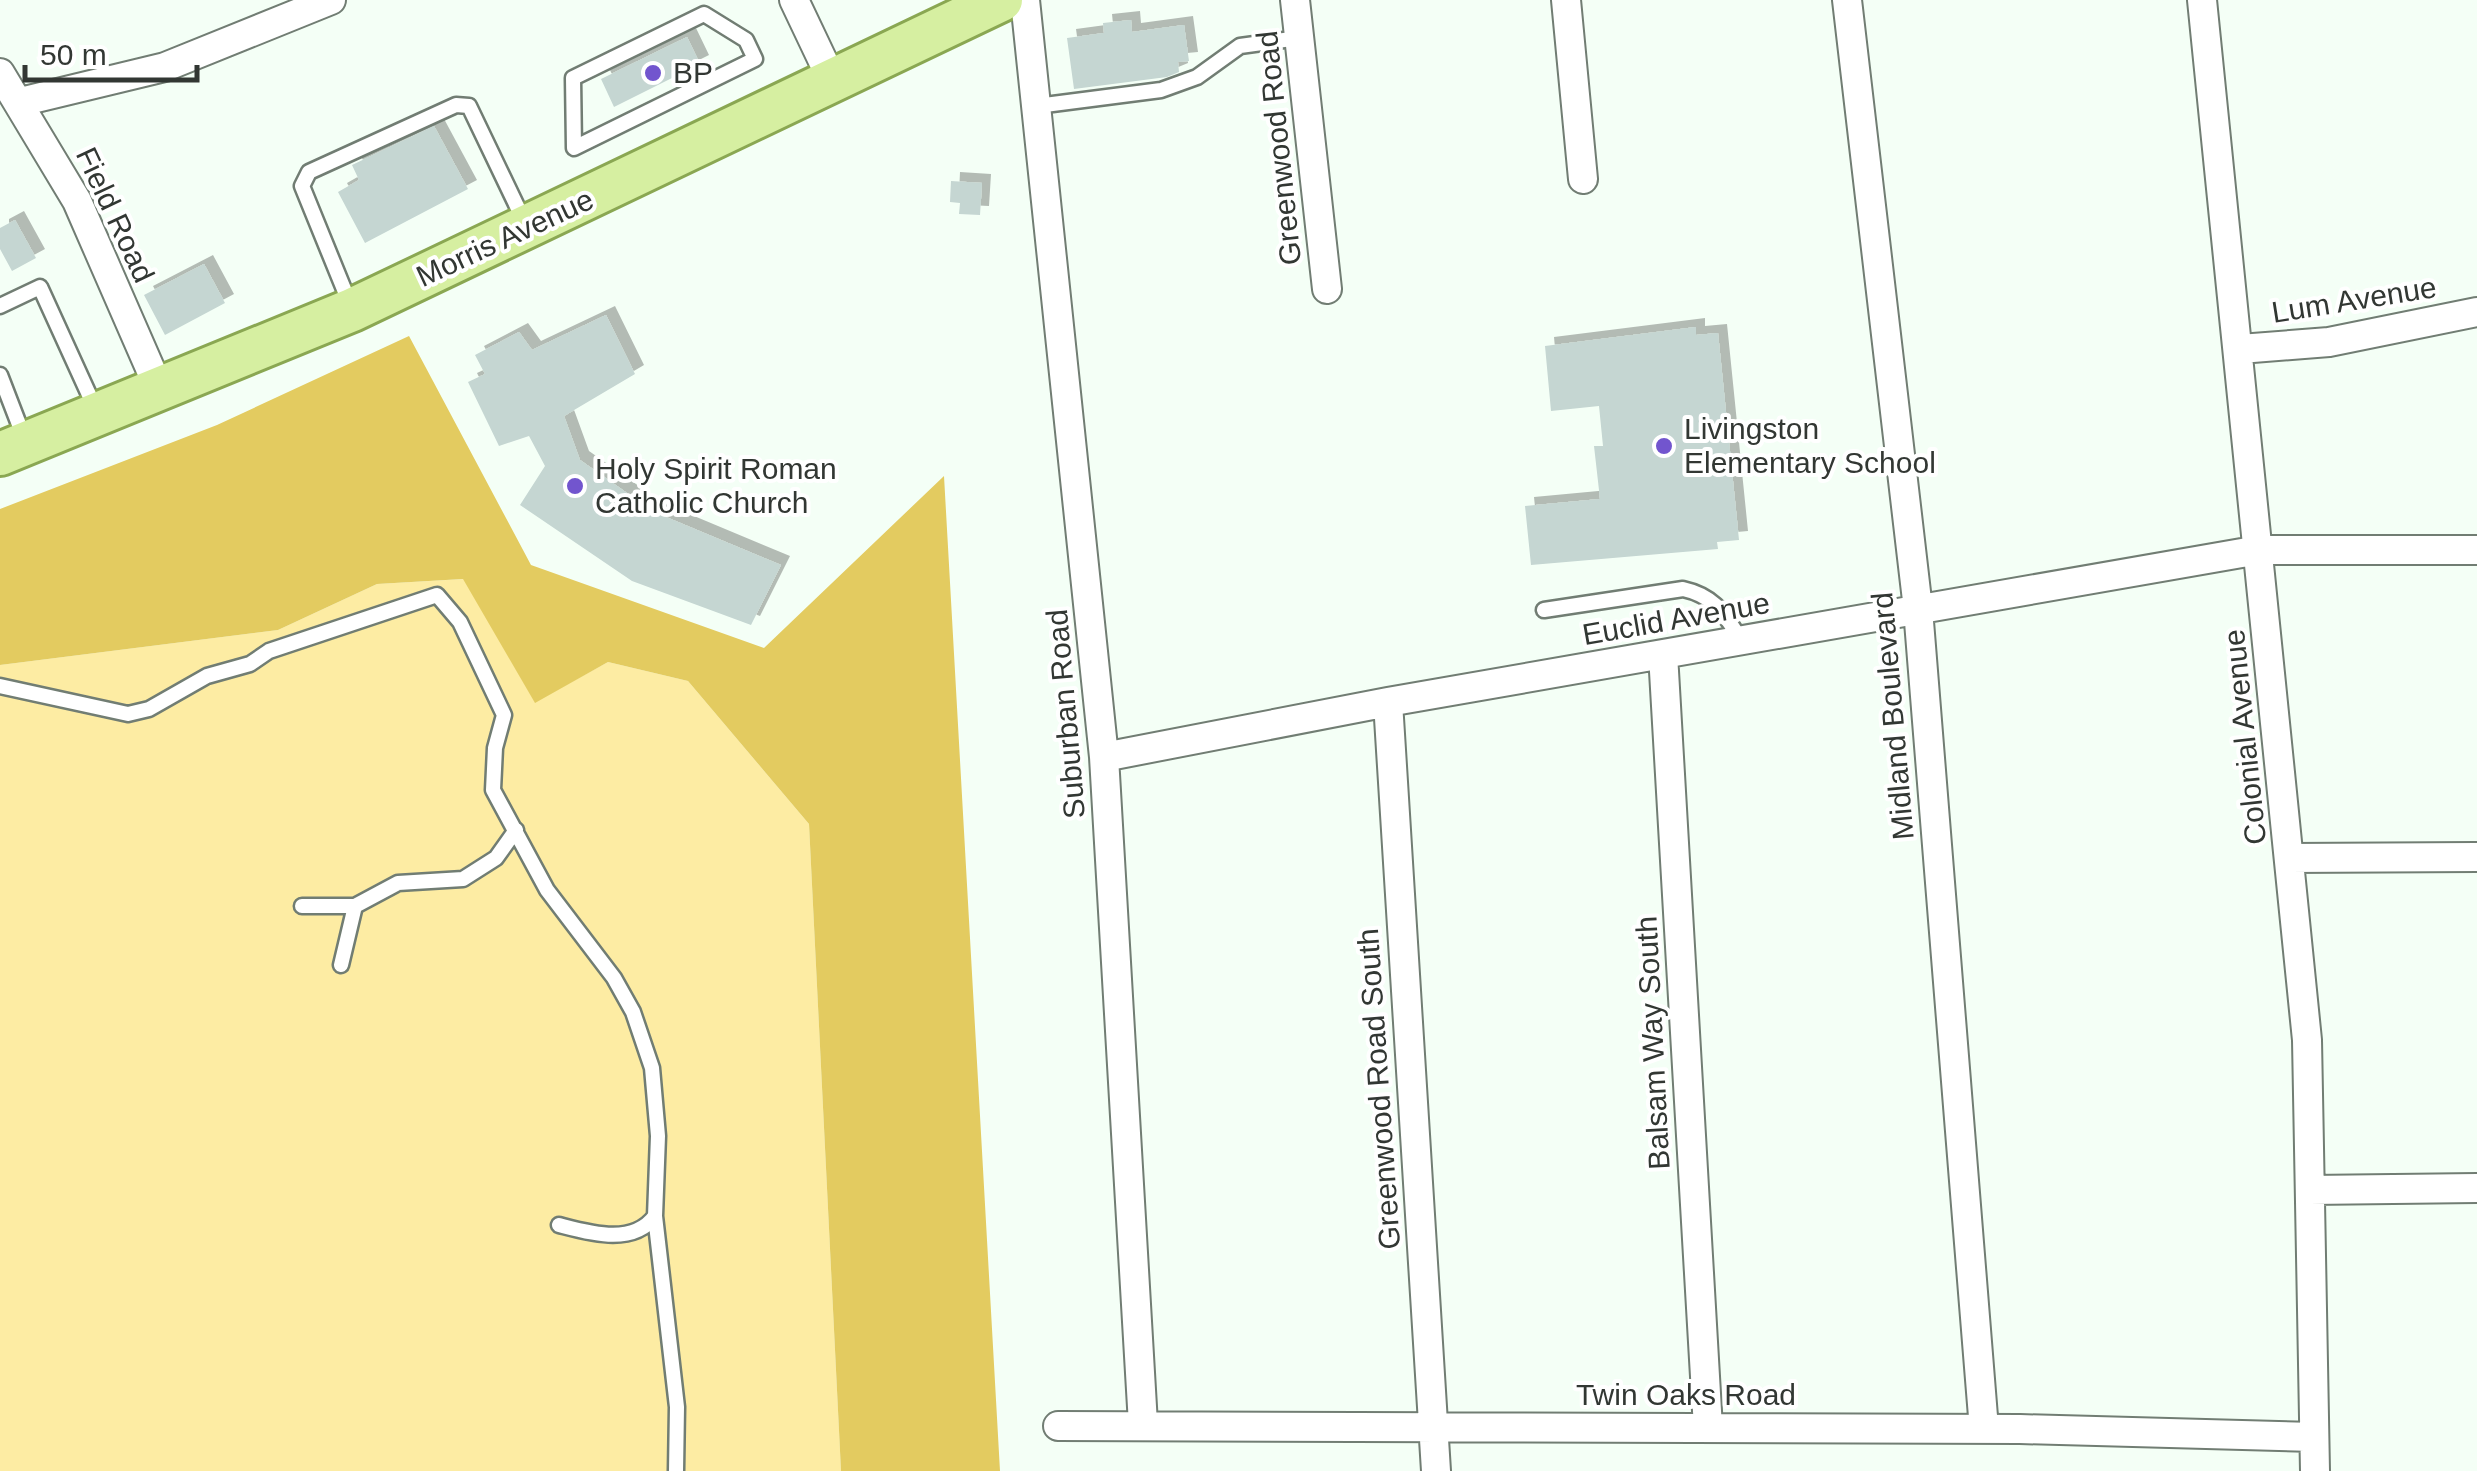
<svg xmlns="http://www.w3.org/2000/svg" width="2477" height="1471" font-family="Helvetica,sans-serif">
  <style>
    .green { fill: #fdeca3 }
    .forest { fill: #e3cb60 }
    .building { fill: #c5d6d2; filter: url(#shadow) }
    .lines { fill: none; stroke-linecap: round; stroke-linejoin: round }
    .service-casing { stroke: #717d73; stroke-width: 19 }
    .minor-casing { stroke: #717d73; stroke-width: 32 }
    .primary-casing { stroke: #8aa752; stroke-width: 48 }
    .service { stroke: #fff; stroke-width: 14 }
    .minor { stroke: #fff; stroke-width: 28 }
    .primary { stroke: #d6efa1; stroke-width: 42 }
    .poi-dot { fill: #7255ce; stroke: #fff; stroke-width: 4 }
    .labels { text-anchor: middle; stroke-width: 8; stroke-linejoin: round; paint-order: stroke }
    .poi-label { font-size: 30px; fill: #323733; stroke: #fff; text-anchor: start }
    .street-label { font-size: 30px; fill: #323733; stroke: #fff }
  </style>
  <defs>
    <filter id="shadow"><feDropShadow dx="9" dy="-9" stdDeviation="0" flood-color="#0004"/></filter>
  </defs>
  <rect width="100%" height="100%" fill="#f4fff6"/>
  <path class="green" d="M464,579L535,702L608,662L688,681L809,824L841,1471H0V665L278,630L377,584Z"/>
  <path class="forest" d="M409,336L531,565L764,648L944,476L1000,1471H841L809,824L688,681L608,662L535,703L463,579L377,584L278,630L0,665V509L217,425Z"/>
  <path class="building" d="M1131,20L1132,32L1184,25L1189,61L1178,62L1179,72L1167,77L1074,89L1067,38L1104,33L1103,23Z
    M687,37L700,64L614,107L601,79Z
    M434,126L468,189L365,243L338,192L359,180L352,165Z
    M951,181L982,183L980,215L959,214L960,203L950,202Z
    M15,220L36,258L12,271L0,249V228Z
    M204,264L225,303L165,335L144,295Z
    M606,315L635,374L564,416L580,460L654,512L781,565L751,625L632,581L520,505L545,466L529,436L499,446L468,382L485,374L475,355L519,332L532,350Z
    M1696,327V335L1718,333L1739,540L1717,542L1718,549L1531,565L1525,506L1600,499L1594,446H1603L1599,406L1551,411L1545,346Z"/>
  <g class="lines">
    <g class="service-casing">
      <path id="service" d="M704,14L746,40L755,59L574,148L573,78Z
        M1037,106L1161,90L1197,77L1240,46L1299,38
        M350,304L302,186L309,172L456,105L469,106L525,223
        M0,306L40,287L96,410
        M0,375L25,440
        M1544,610L1683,589C1715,596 1724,614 1741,640
        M0,686L128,714L149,709L207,676L250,664L269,651L437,595L460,622L504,715L495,748L493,790L547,890L614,978L633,1012L652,1068L658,1136L655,1216C633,1246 590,1233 559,1225
        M302,906H355L398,883L463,879L496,858L516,830
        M341,965L355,906
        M655,1216L677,1407L676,1471"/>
    </g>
    <g class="minor-casing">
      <path id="minor" d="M794,0L832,80
        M1025,0L1104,757L1143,1424
        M1295,0L1327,289
        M1566,0L1583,179
        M1847,0L1918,609L1984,1429
        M2202,0L2307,1040L2315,1471
        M0,73L77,201L160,391
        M20,102L165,67L331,0
        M2240,349L2329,342L2477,312
        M1663,654L1708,1428
        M1388,702L1436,1471
        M1104,757L1388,702L2259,550H2477
        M2289,858L2477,857
        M2310,1190L2477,1188
        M1058,1426L2020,1429L2314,1437"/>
    </g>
    <g class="primary-casing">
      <path id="primary" d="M0,454L352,310L1001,0"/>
    </g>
    <use href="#service" class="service"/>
    <use href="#minor" class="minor"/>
    <use href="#primary" class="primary"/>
  </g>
  <g class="poi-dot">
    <circle cx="653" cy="73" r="10"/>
    <circle cx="1664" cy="446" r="10"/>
    <circle cx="575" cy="486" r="10"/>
  </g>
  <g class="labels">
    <g class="poi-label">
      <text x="673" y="83">BP</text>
      <text x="1684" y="439">Livingston<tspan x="1684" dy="34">Elementary School</tspan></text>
      <text x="595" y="479">Holy Spirit Roman<tspan x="595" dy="34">Catholic Church</tspan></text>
    </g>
    <g class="street-label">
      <text transform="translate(1279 148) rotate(-96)" y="10">Greenwood Road</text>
      <text transform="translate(115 215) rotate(65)" y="10">Field Road</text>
      <text transform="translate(505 238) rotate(-25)" y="10">Morris Avenue</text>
      <text transform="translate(2354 300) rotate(-9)" y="10">Lum Avenue</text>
      <text transform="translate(1676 619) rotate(-10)" y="10">Euclid Avenue</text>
      <text transform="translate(1066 714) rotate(-95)" y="10">Suburban Road</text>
      <text transform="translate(1893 716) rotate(-95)" y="10">Midland Boulevard</text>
      <text transform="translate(2245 737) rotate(-96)" y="10">Colonial Avenue</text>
      <text transform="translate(1653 1043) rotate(-93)" y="10">Balsam Way South</text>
      <text transform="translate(1379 1089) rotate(-94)" y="10">Greenwood Road South</text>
      <text x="1686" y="1405">Twin Oaks Road</text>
    </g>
  </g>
  <path d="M25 65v15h172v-15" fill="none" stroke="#323733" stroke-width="5"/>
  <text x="40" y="65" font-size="30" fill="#323733" stroke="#ffffff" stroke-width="8" paint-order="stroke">50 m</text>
</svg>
